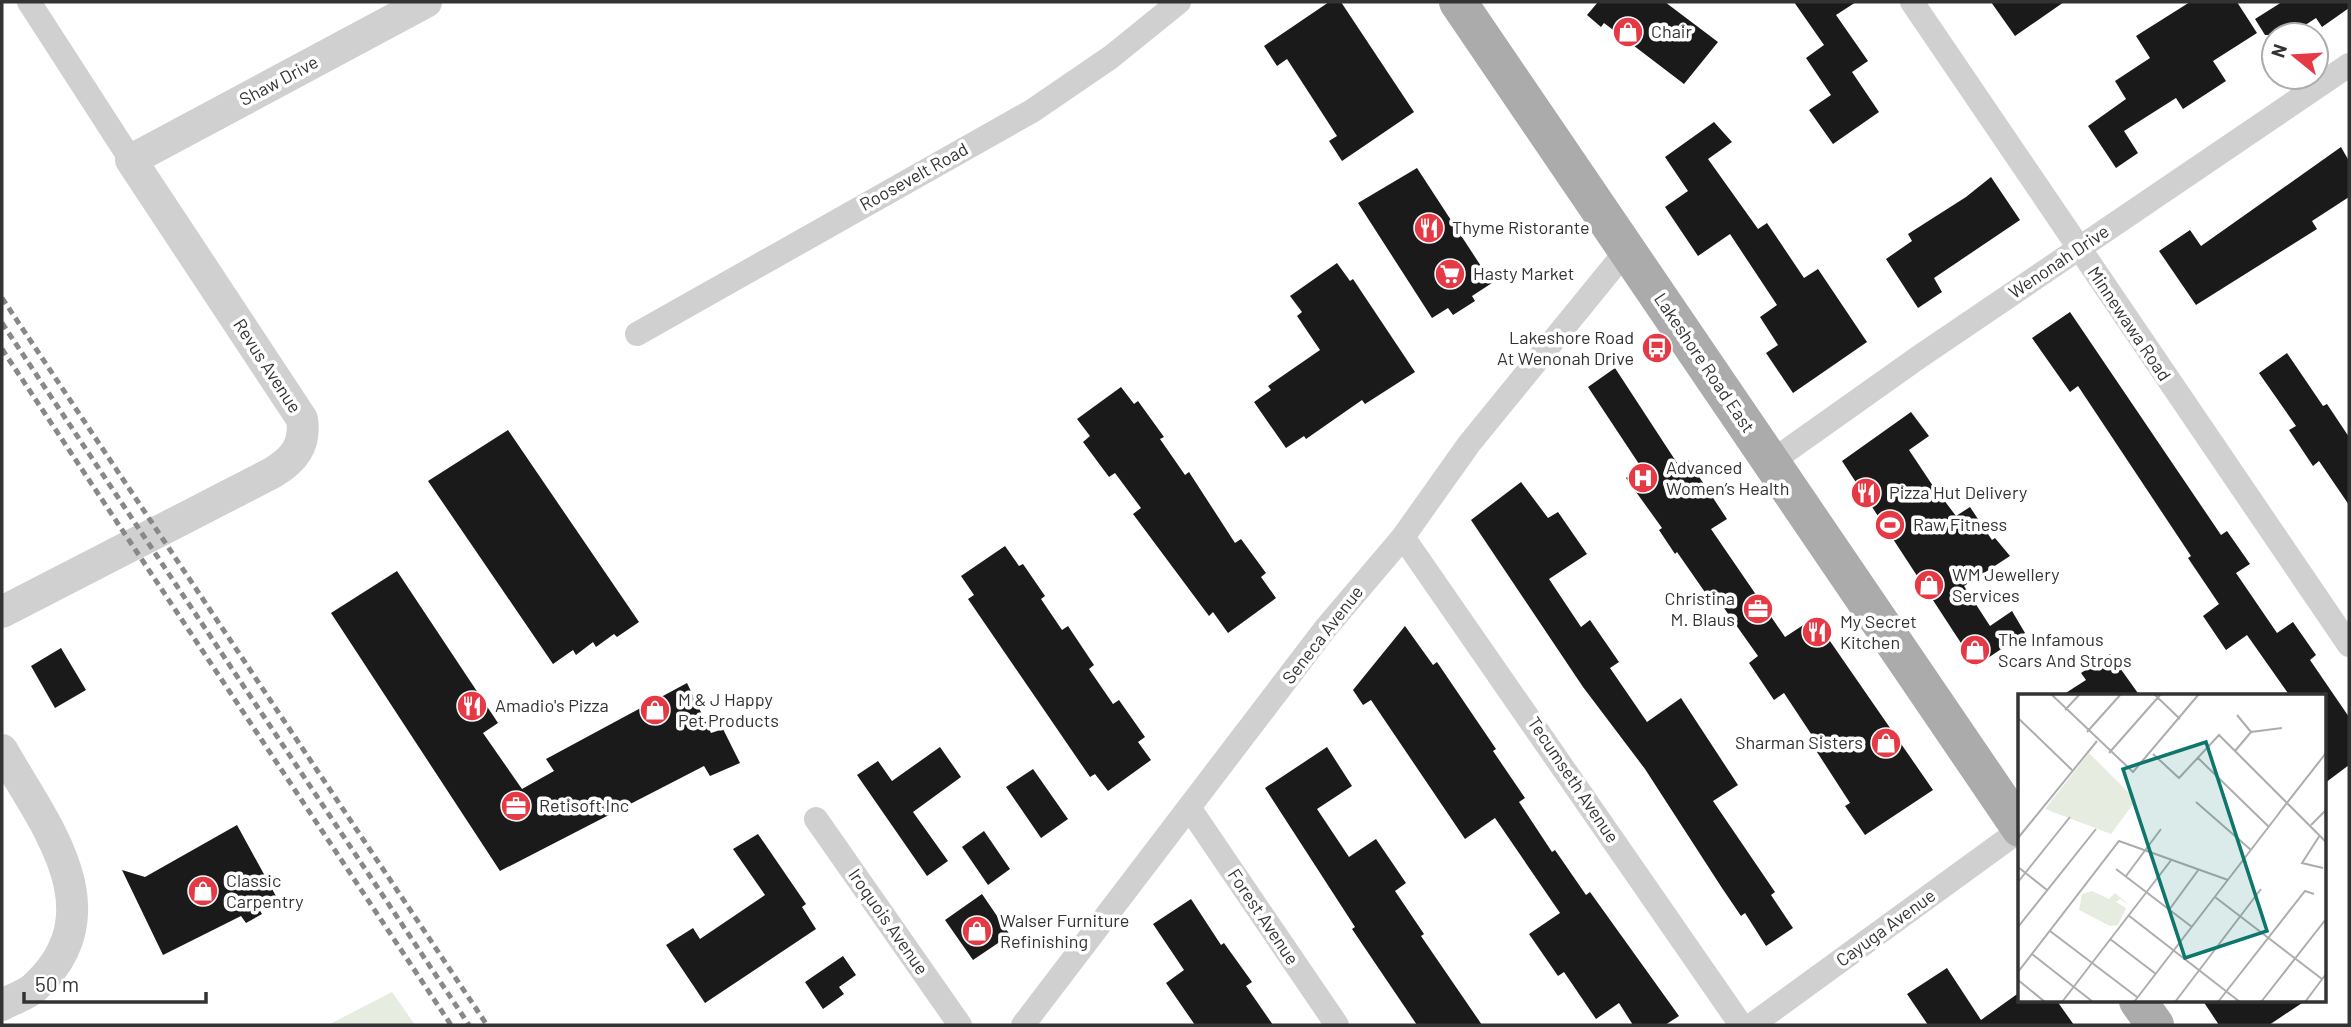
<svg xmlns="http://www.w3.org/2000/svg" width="2351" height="1027" font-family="Barlow,sans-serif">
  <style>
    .green { fill: #e6ecdf }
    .building { fill: #1a1a1a }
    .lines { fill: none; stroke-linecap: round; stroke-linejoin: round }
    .minor { stroke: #d0d0d0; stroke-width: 24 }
    .tertiary { stroke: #d0d0d0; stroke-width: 32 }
    .primary { stroke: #ababab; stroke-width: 38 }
    .rail { stroke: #888; stroke-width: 5; stroke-dasharray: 7 5; stroke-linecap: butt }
    .labels { text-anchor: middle; stroke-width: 7; stroke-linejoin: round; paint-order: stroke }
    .poi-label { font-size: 18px; fill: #333; stroke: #fff; text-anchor: start }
    .street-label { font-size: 18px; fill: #333; stroke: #fff }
    .inset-road { fill: none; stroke: #adadad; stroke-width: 2 }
    .view { fill: #0f766e; fill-opacity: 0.15; stroke: #0f766e; stroke-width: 3.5 }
    .inset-edge { fill: none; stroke: #333; stroke-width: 3.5 }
  </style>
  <rect width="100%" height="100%" fill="#fff"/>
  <path class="green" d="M392,992L415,1025H328Z"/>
  <path class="building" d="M1329,2H1341L1414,112L1342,161L1329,141L1337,136L1287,59L1277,66L1264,46Z
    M1598,2H1665L1718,42L1684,84L1604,23L1601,27L1587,15Z
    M1794,2H1856L1836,15L1868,61L1852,72L1879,112L1833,144L1809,110L1831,95L1806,58L1824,45Z
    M1991,2H2064L2015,36Z
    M2190,2H2237L2257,33L2213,61L2226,81L2183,109L2176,98L2124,131L2138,153L2116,168L2088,126L2126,99L2115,81L2150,58L2136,36Z
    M2282,2H2349V8L2322,27L2316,18L2290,35H2265L2255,19Z
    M1714,122L1732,142L1708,159L1758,229L1767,223L1804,278L1818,269L1867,342L1793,393L1766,353L1778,345L1760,317L1777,305L1730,234L1698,256L1665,207L1688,191L1665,157Z
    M2341,147L2349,161V197L2312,221L2317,229L2196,305L2159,251L2190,230L2201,246Z
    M1417,168L1492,283L1472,296L1475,301L1453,315L1448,308L1432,318L1358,203Z
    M1991,177L2020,220L1934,278L1942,292L1918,308L1886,259L1912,241L1908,234L1966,197Z
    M1337,263L1350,281L1353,279L1415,372L1365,404L1362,400L1306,439L1304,436L1286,448L1254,402L1271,390L1268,386L1320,350L1297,316L1302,312L1290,296Z
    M2070,312L2221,535L2227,531L2250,564L2236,573L2277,633L2293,622L2316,655L2310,660L2349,717V765L2325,783V696H2290L2247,635L2226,650L2203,616L2219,604L2188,558L2191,556L2078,386L2070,392L2032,338Z
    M2287,353L2323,406L2327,404L2349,437V505L2319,461L2313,466L2289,430L2296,426L2259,373Z
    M1615,368L1679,466L1688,460L1727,519L1711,529L1785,637L1814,618L1933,790L1865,835L1845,806L1850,803L1817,752L1821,749L1784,693L1774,700L1749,663L1758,656L1714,594L1709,598L1677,552L1675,554L1659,530L1662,528L1626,478L1641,467L1588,387Z
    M1121,387L1134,404L1138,401L1164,437L1160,439L1185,475L1189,472L1235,543L1241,539L1266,573L1261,577L1276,598L1228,633L1213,612L1209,616L1133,514L1141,508L1115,473L1109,477L1083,442L1090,436L1077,419Z
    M1911,412L1929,436L1909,450L1931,483L1956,516L1970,507L1992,540L1995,538L2010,556L1964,586L1990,626L2012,611L2025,633L1976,666L1842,461Z
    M508,430L639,622L617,637L614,634L596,647L593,642L576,655L573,650L553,664L428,481Z
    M1521,482L1548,518L1558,512L1587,554L1549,579L1581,627L1590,620L1619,662L1610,668L1647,722L1681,698L1738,785L1713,801L1775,892L1771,895L1793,928L1766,946L1745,913L1741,916L1722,888L1645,769L1583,687L1471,520Z
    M1005,546L1019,566L1023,564L1045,596L1041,599L1062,630L1068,626L1094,665L1089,669L1113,704L1119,700L1145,737L1138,742L1151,760L1108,791L1095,774L1090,777L968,599L974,595L961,576Z
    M397,571L498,723L483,733L522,789L554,771L546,759L687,683L711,733L723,729L740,763L710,776L704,766L500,871L331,613Z
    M1405,626L1433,665L1437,662L1496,749L1493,751L1525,798L1519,802L1552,852L1555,850L1586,895L1590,892L1679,1016L1665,1025H1633L1619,1003L1596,1019L1564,972L1558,976L1529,934L1560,913L1495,818L1465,839L1371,700L1363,705L1353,690Z
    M61,648L86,690L55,708L31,666Z
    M2110,654L2140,696H2061L2086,680L2081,673Z
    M940,747L961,777L913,812L948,861L927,876L857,775L878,761L892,781Z
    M1327,747L1352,786L1317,809L1349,857L1376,839L1406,883L1395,891L1424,934L1421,936L1482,1025H1417L1352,929L1355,927L1265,788Z
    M1033,769L1068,819L1041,838L1006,787Z
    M237,825L277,898L259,909L262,914L246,923L241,916L163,955L122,870L145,877Z
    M984,831L1010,869L988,885L962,847Z
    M758,834L806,904L802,907L816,929L705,1003L666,945L693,928L700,939L765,895L733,849Z
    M982,894L1010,935L973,960L945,920Z
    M1191,899L1221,945L1224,943L1252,982L1246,986L1273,1025H1195L1166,983L1184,970L1153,924Z
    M843,956L856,975L839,987L844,994L823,1009L805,982Z
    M1947,968L1981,1020L2020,992V1001H2057L2074,1025H1928L1907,994Z
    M2203,1001H2305L2269,1025H2219Z"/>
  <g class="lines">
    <path class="minor" d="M29,2L131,160
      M1912,2L2349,645
      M637,334L1032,111L1111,57L1179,2
      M1771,462L1919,357L2349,65
      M1403,537L1741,1025
      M1190,809L1337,1025
      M816,819L960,1025
      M1023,1025L1325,629L1403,537L1469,444L1627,250
      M1752,1025L2020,830"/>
    <path class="tertiary" d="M2,612L272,473C294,460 306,445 302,419L131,160L426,2
      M2,750C44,824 117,911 35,987C27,995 12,999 2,1005"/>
    <path class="primary" d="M1458,2L2020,828
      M2138,1001L2155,1025"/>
    <path class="rail" d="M2,298L487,1025
      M2,323L469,1025
      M2,349L451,1025"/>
  </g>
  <defs>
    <g id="shop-disc" transform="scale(1.575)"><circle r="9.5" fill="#e63946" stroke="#fff"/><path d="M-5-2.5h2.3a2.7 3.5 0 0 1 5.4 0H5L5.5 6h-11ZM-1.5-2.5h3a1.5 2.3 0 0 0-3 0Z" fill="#fff"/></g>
    <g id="restaurant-disc" transform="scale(1.575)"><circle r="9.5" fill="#e63946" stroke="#fff"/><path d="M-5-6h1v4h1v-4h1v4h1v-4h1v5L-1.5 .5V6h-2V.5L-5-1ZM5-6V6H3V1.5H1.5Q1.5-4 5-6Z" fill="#fff"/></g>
    <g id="supermarket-disc" transform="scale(1.575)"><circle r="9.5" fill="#e63946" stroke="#fff"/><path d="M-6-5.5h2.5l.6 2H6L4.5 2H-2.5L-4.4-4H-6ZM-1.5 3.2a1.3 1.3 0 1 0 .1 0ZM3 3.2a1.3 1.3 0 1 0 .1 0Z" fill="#fff"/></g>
    <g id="bus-disc" transform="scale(1.575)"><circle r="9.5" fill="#e63946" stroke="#fff"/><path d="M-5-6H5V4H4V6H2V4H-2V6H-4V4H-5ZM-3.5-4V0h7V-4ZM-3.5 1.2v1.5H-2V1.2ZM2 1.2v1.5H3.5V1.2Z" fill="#fff"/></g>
    <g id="hospital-disc" transform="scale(1.575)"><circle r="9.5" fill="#e63946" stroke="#fff"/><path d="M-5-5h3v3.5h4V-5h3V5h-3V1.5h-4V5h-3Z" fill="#fff"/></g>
    <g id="stadium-disc" transform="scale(1.575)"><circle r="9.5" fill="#e63946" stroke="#fff"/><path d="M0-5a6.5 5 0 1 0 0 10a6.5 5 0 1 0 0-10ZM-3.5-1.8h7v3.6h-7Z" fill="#fff"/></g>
    <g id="office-disc" transform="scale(1.575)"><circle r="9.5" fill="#e63946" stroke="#fff"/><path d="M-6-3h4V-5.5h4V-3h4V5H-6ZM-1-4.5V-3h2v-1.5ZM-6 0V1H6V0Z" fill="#fff"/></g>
  </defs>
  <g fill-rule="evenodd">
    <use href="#shop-disc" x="1628" y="32"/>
    <use href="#restaurant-disc" x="1429" y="228"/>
    <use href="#supermarket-disc" x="1450" y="274"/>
    <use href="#bus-disc" x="1657" y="348"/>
    <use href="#hospital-disc" x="1643" y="478"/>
    <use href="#restaurant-disc" x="1866" y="493"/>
    <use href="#stadium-disc" x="1890" y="525"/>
    <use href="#shop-disc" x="1929" y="585"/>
    <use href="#office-disc" x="1758" y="609"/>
    <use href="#restaurant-disc" x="1817" y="632"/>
    <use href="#shop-disc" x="1975" y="650"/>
    <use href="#restaurant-disc" x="472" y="706"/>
    <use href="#shop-disc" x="655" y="710"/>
    <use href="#shop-disc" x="1886" y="743"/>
    <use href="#office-disc" x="516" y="806"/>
    <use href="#shop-disc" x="203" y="891"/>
    <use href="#shop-disc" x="977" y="931"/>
  </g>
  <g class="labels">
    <g class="poi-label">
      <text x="1651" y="38">Chair</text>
      <text x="1452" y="234">Thyme Ristorante</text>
      <text x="1473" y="280">Hasty Market</text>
      <text x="1634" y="344" text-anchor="end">Lakeshore Road<tspan x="1634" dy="21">At Wenonah Drive</tspan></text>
      <text x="1666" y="474">Advanced<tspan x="1666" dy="21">Women’s Health</tspan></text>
      <text x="1889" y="499">Pizza Hut Delivery</text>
      <text x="1913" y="531">Raw Fitness</text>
      <text x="1952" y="581">WM Jewellery<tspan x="1952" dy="21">Services</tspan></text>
      <text x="1735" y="605" text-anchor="end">Christina<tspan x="1735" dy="21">M. Blaus</tspan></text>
      <text x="1840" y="628">My Secret<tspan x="1840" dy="21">Kitchen</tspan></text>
      <text x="1998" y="646">The Infamous<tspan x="1998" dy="21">Scars And Strops</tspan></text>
      <text x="678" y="706">M &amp; J Happy<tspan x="678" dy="21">Pet Products</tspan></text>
      <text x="495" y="712">Amadio's Pizza</text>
      <text x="1863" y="749" text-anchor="end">Sharman Sisters</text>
      <text x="539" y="812">Retisoft Inc</text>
      <text x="226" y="887">Classic<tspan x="226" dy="21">Carpentry</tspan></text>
      <text x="1000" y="927">Walser Furniture<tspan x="1000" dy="21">Refinishing</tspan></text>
    </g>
    <g class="street-label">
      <text transform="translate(279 81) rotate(-28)" y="6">Shaw Drive</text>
      <text transform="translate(914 177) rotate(-29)" y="6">Roosevelt Road</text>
      <text transform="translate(2059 262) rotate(-34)" y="6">Wenonah Drive</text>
      <text transform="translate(2129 324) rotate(56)" y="6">Minnewawa Road</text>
      <text transform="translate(1704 363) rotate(56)" y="6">Lakeshore Road East</text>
      <text transform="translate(267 366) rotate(57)" y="6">Revus Avenue</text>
      <text transform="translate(1323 635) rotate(-52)" y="6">Seneca Avenue</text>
      <text transform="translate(1573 780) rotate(56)" y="6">Tecumseth Avenue</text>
      <text transform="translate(1263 917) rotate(56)" y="6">Forest Avenue</text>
      <text transform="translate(888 922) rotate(55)" y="6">Iroquois Avenue</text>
      <text transform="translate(1886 928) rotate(-36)" y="6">Cayuga Avenue</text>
    </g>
  </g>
  <g transform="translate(2018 694)">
    <rect width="308" height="308" fill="#fff"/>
    <path d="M71,59L118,106L93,140L27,115ZM74,197L91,205L97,199L112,212L102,205L98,208L108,214L100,231L92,232L61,216L64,200Z" fill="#e6ecdf"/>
    <path class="inset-road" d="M33,0L115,78L181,0M136,0L162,25M47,16L62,0M219,21L233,38M0,24L54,76M69,38L103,0M217,57L233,38L264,34M91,59L143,0M135,60L161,84L201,41L308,148M179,63L251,133M178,108L233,156M261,119L308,59M293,131L308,116M302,141L284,169L305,174M0,144L79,47M0,173L29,196M98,175L174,233M108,182L143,135M0,188L52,123M197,203L304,285M151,216L181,175M110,221L222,308M0,233L78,135M32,237L119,303M92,245L138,280M14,260L75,308M0,278L101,147L210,186M0,286L27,308M44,308L154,165M116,308L262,118M157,308L243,195M200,308L287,197L296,200M243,308L308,225M287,308L308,280"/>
    <path class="view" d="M188,48L249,237L167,264L105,75Z"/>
    <rect width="308" height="308" class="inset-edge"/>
  </g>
  <rect width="2351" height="1027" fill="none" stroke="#333333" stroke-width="7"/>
  <g transform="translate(2295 56) rotate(288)"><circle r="33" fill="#ffffff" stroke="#adadad" stroke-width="2"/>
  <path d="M0-5L12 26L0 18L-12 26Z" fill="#e63946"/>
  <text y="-10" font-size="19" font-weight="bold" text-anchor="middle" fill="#333333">N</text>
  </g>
  <path d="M24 992v10h182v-10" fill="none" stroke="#333333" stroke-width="3.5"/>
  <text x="35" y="992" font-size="21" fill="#333333" stroke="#ffffff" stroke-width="5" paint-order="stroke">50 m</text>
</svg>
